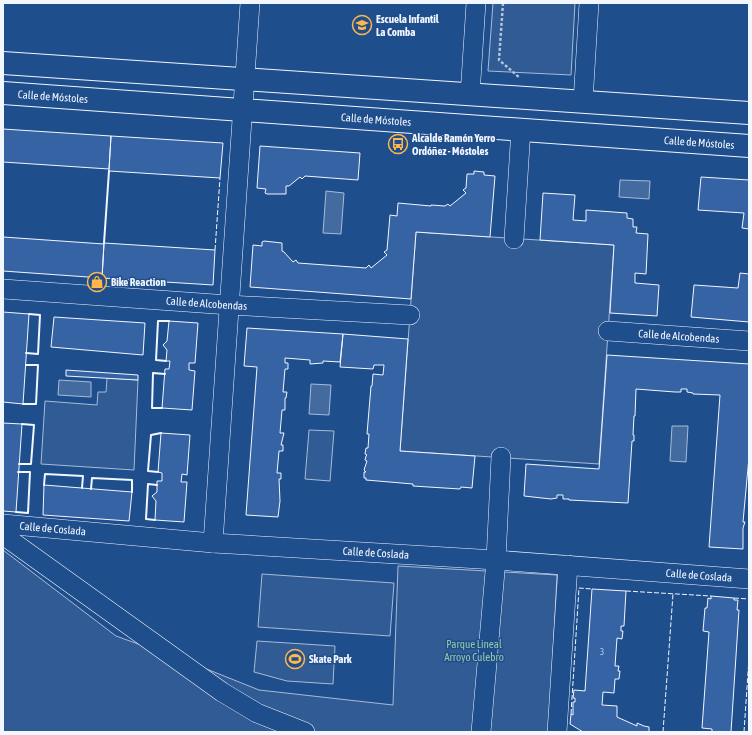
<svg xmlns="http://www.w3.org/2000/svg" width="752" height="735" font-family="'Asap Condensed',sans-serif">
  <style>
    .built { fill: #305b95; stroke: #a8bbd7 }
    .water { fill: #446ba0; stroke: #a8bbd7 }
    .building { fill: #3563a3; stroke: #f2f6ff }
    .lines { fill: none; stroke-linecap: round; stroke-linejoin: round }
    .minor-casing { stroke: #f2f6ff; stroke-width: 20 }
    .major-casing { stroke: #f2f6ff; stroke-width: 24 }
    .path { stroke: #b3c4dc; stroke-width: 2.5; stroke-dasharray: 3 2; stroke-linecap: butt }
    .minor { stroke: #1f4e8c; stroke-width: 19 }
    .major { stroke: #1f4e8c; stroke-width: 22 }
    .fence { stroke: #f2f6ff; stroke-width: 1; stroke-dasharray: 5 2; stroke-linecap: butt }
    .wall { stroke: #f2f6ff; stroke-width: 2 }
    .labels { text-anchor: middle; stroke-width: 3; stroke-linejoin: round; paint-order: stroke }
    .number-label { font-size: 9px; fill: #c3d1e8 }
    .poi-label { font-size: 11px; font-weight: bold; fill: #f2f6ff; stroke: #1f4e8c; text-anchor: start }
    .street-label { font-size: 11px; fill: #f2f6ff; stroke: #1f4e8c }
    .park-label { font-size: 11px; fill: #97c8a6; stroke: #1f4e8c }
  </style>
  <rect width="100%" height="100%" fill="#1f4e8c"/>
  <path class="built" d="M493,3H575L571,75L488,71Z
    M416,232L614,245L599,464L400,451Z
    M107,378L138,380L134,470L41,464L45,401L97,405L98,392H106Z
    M309,430L334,431L330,481L305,479Z
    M3,550L116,636L199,666L259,690L393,705L398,566L557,575L549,732H3Z
    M262,574L394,583L390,636L258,627Z
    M257,641L335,646L333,684L287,681L254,672Z"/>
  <path class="water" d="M620,180L650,181L649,199L619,197Z
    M326,191L344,193L341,234L323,233Z
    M59,380L91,382V397L58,395Z
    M311,384L331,385L329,415L309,414Z
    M672,426H688L686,462L670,461Z"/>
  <path class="building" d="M3,129L111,136L109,169L3,162Z
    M111,136L223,143L220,178L109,171Z
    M260,146L360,153L358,180L305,176L302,179L300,177L289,186H286V194H267L265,193L266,189L257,188Z
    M474,171L484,172V175L495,176L490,237L416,232L411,299L250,287L253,245L262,246V242L264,241L282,243V251L284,252L293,262L296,260L298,263L366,268L369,265L371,268L387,255L384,252L387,250L390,215L397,216L398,203L431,206V205L445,206L448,204L450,206L466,193L463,190L466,188L467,174H474Z
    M701,177L749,180V229L742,228L744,213L698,210Z
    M543,193L575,195L573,220L586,221V210L627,213V218L633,219V227H637L636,233L648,234L646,274L635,273V283L659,285L657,316L610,313L614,245L540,240Z
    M3,237L104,244L102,278L3,271Z
    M104,243L215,250L213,285L102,278Z
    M740,273L749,274V322L691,317L694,285L738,288Z
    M3,312L29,314L23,404L3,402Z
    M54,317L145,323L143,355L51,347Z
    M169,321L198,323L195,363H189V370L195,371L192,410L162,408L165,369H169L170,361H166L167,350L163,345L167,341Z
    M247,328L343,334L340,362L323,361V363L310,364V360L285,358V363H288V369H285L283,392H287L286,398H285V410H282L280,433H284L281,445H283V451H279L277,473H281V479H279L280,501L278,517L246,515L257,367L244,366Z
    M343,334L408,339L400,451L475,456L472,488L461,487L460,489L413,486V484L366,480V478H364V472H366L364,470L367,461L365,460L366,456L367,455L365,454L366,448H368L369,434H367L371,386H372L373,374L383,375L384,365H374L373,369L340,367Z
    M607,355L749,364V457L743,522H745L743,528V549L709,547L720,395L693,394V393L687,392V389H681V392H675L636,389L635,416H634L633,435H634V441H632L628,503L569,500V499H563V495H557V498L551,499L524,496L526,464L599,469Z
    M66,370L138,375V380L66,376Z
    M3,423L22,424L16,512L3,511Z
    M161,433L190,435L187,475L182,474L181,482H187L184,522L155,520L156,501L152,496L157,492V481H162V473L158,472Z
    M44,485L132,492L129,521L43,515Z
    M592,589L626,591L624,626H621V631H623L622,639L617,638L615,666H619L618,671H620L619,679H615L614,693L603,692L602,705L617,706V717L637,726V723L644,726L649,727V731L650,732H583L570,724L571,714L573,715V702H575V698H573L574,690L585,691Z
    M711,596L734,598V600H738L737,610H739L731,732H712V729L702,728L709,632L703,631L705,608H707L708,598L711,599Z"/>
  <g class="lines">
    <g class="minor-casing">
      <g id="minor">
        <path d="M470,95L476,3"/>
        <path d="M583,102L589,3"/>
        <path d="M514,239L521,129"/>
        <path id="s1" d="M3,289L229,305L410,315"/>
        <path id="s2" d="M608,331L749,341"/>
        <path id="s3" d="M3,524L213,543L496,560L749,579"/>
        <path d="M3,535L222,692L257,713L305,732"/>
        <path d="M213,543L250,3"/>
        <path d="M481,732L496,560L501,457"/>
        <path d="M557,732L568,565"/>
      </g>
    </g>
    <g class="major-casing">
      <g id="major">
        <path d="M3,63L749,113"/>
        <path id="s4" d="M3,93L749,146"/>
      </g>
    </g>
    <path class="path" d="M503,3L499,60L520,78"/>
    <use href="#minor" class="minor"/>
    <use href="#major" class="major"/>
    <path class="fence" d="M215,250L220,178
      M626,591L711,596
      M734,598L749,599
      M571,714L579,588L592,589
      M663,732L673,594
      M744,732L749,658"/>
    <path class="wall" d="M104,243L109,171
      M26,353L38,354L40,315L29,314
      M166,361L156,360L158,321H169
      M23,404H36L38,365H26
      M162,408H152L153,373L165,374
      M19,464H31L34,425L22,424
      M158,472L148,471L151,435L161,433
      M44,485L45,474L83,476L82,488
      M91,489L92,478L132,480V492
      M16,512L28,513L30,472H18
      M155,520L146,519L148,484L157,485"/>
  </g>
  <defs>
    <g id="school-ring" transform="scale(1)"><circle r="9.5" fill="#1f4e8c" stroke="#ffb74d" stroke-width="1.5"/><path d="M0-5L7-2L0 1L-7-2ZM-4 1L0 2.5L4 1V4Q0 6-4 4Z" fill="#ffb74d"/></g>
    <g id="bus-ring" transform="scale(1)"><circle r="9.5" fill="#1f4e8c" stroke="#ffb74d" stroke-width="1.5"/><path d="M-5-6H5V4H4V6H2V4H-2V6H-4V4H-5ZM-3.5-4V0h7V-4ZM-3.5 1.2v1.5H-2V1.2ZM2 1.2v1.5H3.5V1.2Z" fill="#ffb74d"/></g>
    <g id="shop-ring" transform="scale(1)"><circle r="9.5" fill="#1f4e8c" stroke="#ffb74d" stroke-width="1.5"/><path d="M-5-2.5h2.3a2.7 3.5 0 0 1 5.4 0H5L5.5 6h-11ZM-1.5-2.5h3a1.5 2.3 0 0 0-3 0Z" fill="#ffb74d"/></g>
    <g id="stadium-ring" transform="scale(1)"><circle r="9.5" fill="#1f4e8c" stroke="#ffb74d" stroke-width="1.5"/><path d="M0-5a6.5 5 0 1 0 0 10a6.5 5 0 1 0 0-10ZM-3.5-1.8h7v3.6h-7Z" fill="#ffb74d"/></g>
  </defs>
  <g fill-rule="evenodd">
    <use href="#school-ring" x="362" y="25"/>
    <use href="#bus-ring" x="398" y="144"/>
    <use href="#shop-ring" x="97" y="282"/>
    <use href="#stadium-ring" x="295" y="659"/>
  </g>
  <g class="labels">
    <g class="number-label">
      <text x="602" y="655">3</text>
    </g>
    <g class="poi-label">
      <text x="376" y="23">Escuela Infantil<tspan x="376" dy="13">La Comba</tspan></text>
      <text x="412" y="142">Alcalde Ramón Yerro<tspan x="412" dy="13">Ordóñez - Móstoles</tspan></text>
      <text x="111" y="286">Bike Reaction</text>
      <text x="309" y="663">Skate Park</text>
    </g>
    <g class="street-label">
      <text dy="4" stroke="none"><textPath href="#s4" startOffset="50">Calle de Móstoles</textPath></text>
      <text dy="4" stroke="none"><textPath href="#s4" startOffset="374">Calle de Móstoles</textPath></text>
      <text dy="4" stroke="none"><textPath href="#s4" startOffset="698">Calle de Móstoles</textPath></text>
      <text dy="4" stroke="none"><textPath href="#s1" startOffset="204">Calle de Alcobendas</textPath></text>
      <text dy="4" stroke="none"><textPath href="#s2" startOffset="71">Calle de Alcobendas</textPath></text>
      <text dy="4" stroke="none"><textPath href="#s3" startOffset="50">Calle de Coslada</textPath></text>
      <text dy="4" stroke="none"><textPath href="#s3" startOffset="374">Calle de Coslada</textPath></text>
      <text dy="4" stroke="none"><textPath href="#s3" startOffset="698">Calle de Coslada</textPath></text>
    </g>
    <g class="park-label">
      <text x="474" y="648">Parque Lineal<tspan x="474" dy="13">Arroyo Culebro</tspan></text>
    </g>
  </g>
  <rect width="752" height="735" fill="none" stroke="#f2f6ff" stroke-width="8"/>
</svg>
